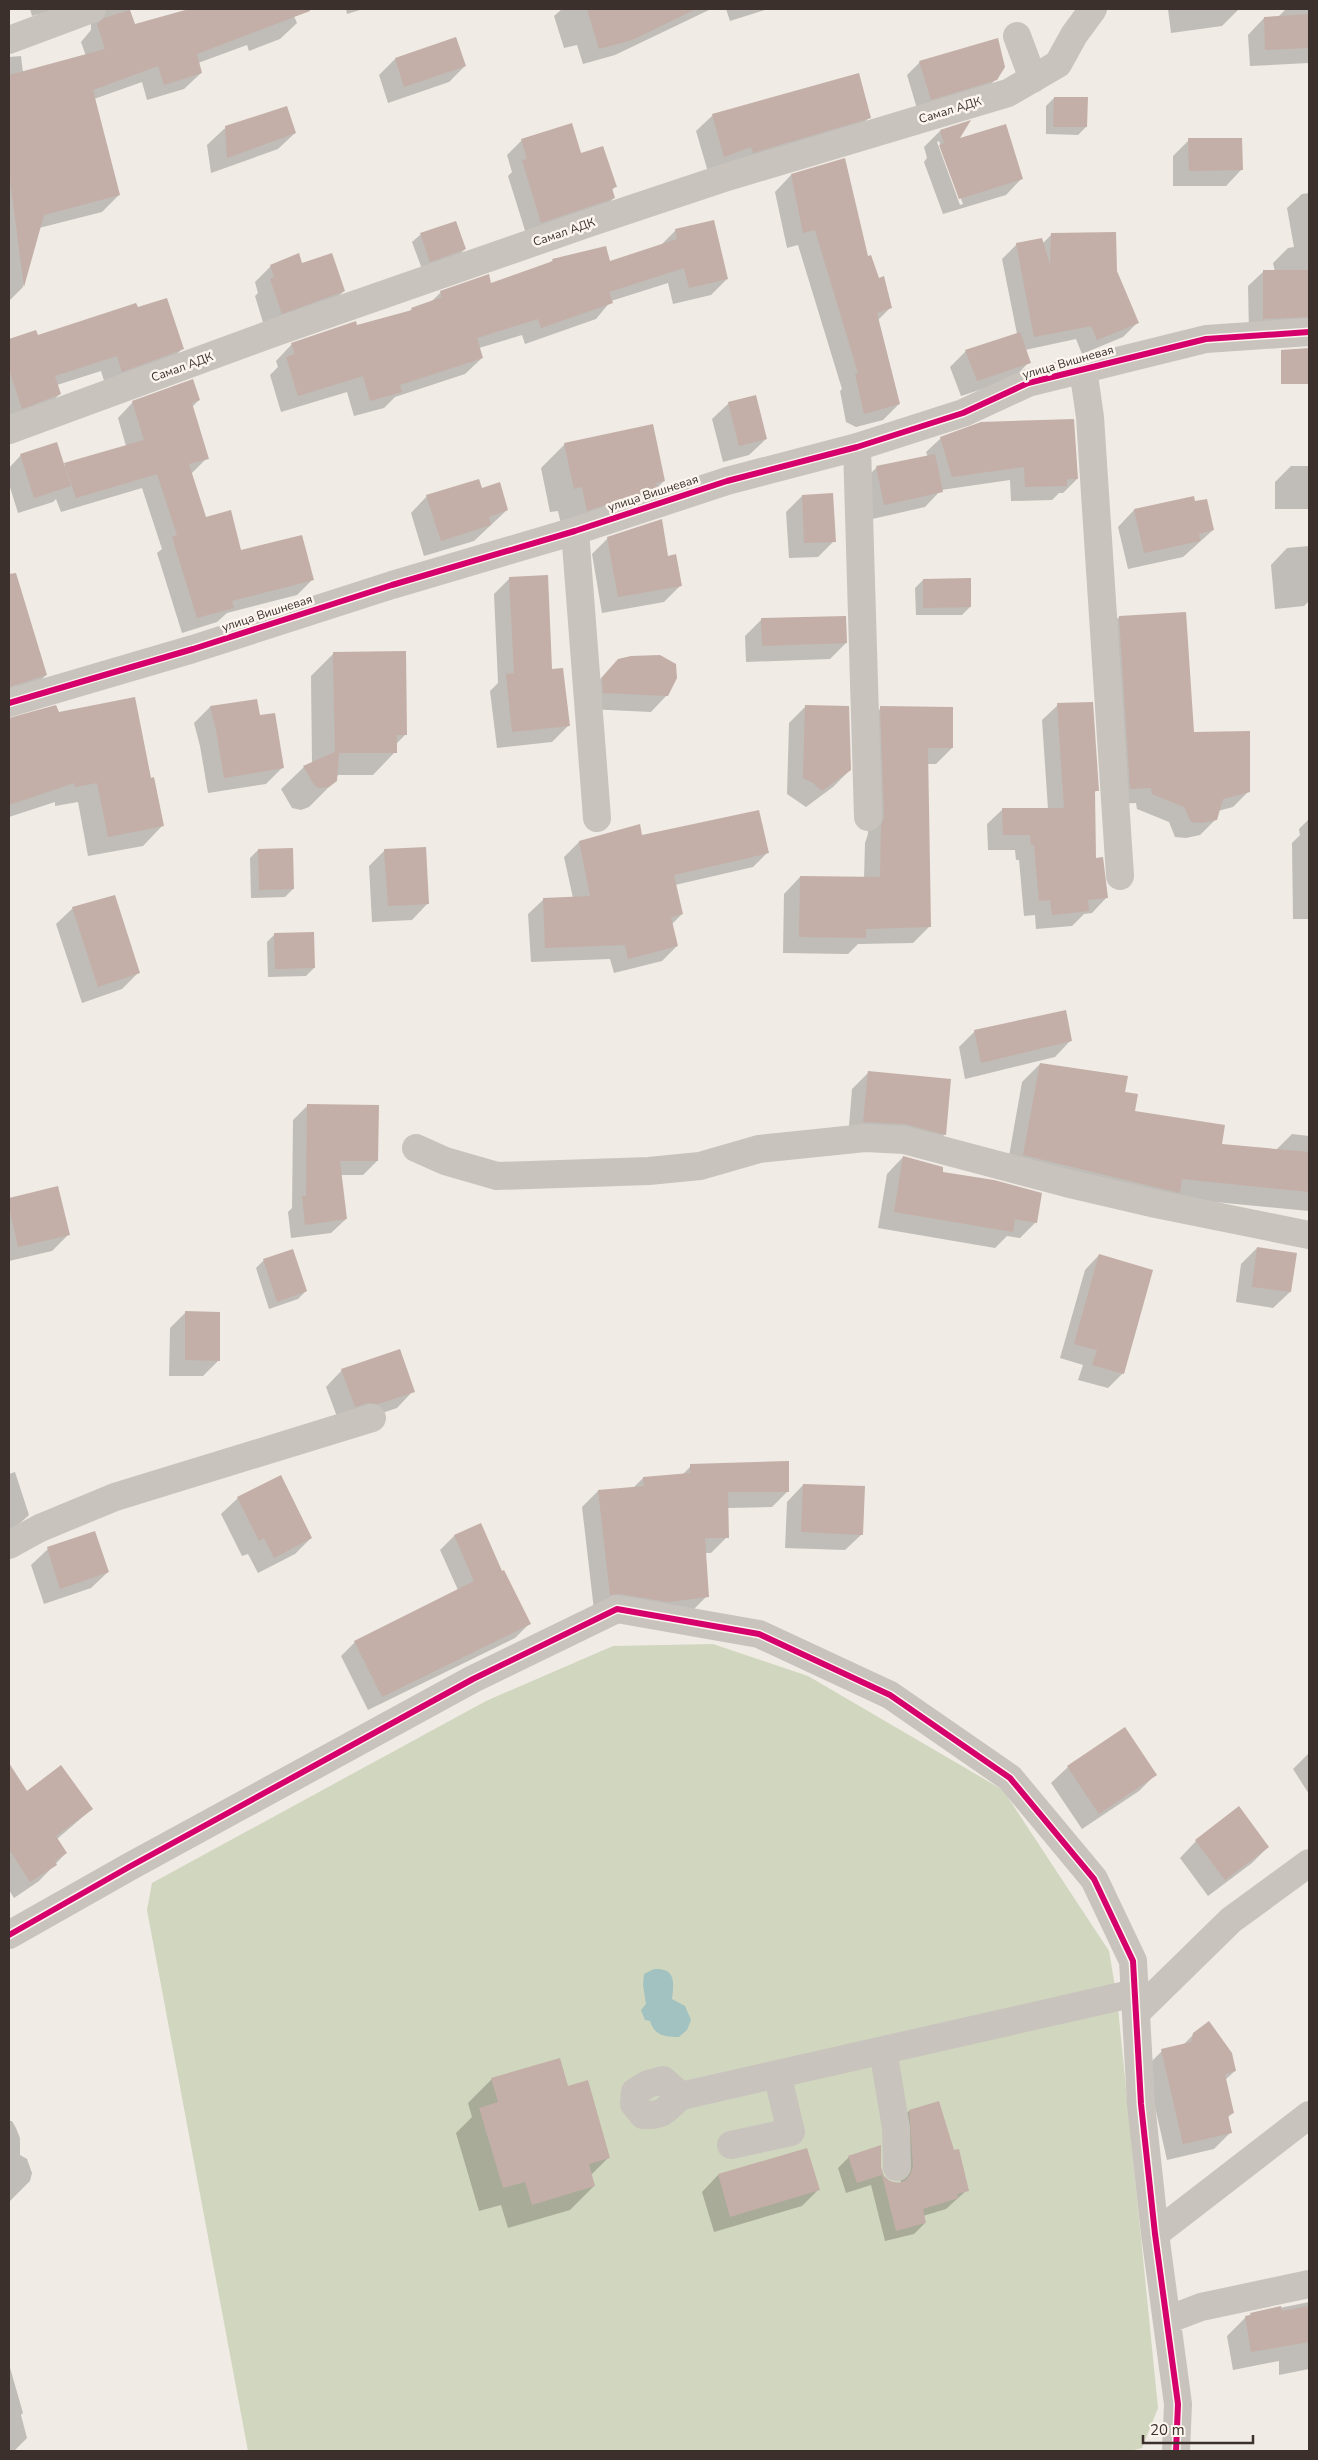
<svg xmlns="http://www.w3.org/2000/svg" width="1318" height="2460" font-family="'Nunito Sans',sans-serif">
  <style>
    .green { fill: #d1d6bf }
    .water { fill: #a1c2c1 }
    .shadow { fill: #0003; fill-rule: evenodd }
    .building { fill: #c3afa7 }
    .lines { fill: none; stroke-linecap: round; stroke-linejoin: round }
    .minor { stroke: #c9c3be; stroke-width: 28 }
    .cycleway-casing { stroke: #fbf5ee; stroke-width: 9 }
    .cycleway { stroke: #d6006c; stroke-width: 6 }
    .labels { text-anchor: middle; stroke-width: 5; stroke-linejoin: round; paint-order: stroke }
    .street-label { font-size: 12px; fill: #3b302b; stroke: #fbf5ee }
  </style>
  <rect width="100%" height="100%" fill="#f0ebe5"/>
  <path class="green" d="M713,1644L808,1676L1003,1790L1109,1951L1117,1998L1158,2408L1142,2448L1130,2451H248L147,1910L152,1883L486,1701L613,1646Z"/>
  <path class="water" d="M654,1969C676,1968 674,1982 672,1999L685,2006L691,2020L687,2030L679,2037C665,2037 655,2036 650,2021L645,2020L641,2010L646,2004L643,1985L644,1974Z"/>
  <path class="shadow" d="M30,9H57L32,16Z
    M69,9H129L135,26L194,9H291L297,23L280,39L249,51L247,45L198,63L201,73L184,89L147,100L142,82L94,99L119,195L102,212L39,228L23,287L9,301V57L21,56L23,73L86,56L81,42L91,30V21Z
    M346,9H363L347,14Z
    M562,9H711L615,55L583,64L577,45L564,48L554,16Z
    M726,9H768L730,21Z
    M1168,9H1238V10L1222,26L1171,33Z
    M1286,9H1309V63L1250,66L1248,35L1264,18L1278,17Z
    M455,38L465,66L449,82L388,103L379,75L395,59Z
    M920,62L996,79L982,93L918,112L907,75Z
    M1054,98L1086,127L1078,135L1046,134V106Z
    M286,108L295,133L278,149L211,173L207,145L224,129Z
    M713,115L870,117L854,133L708,172L696,131Z
    M940,131L957,141L1022,178L1006,195L943,214L924,162L927,158L924,147ZM939,141L963,204L960,205L937,142Z
    M522,140L580,154L616,186L611,191L614,198L599,212L527,237L508,176L512,172L507,155Z
    M1189,140L1242,169L1226,186H1173V156Z
    M844,160L867,258L890,308L877,321L899,404L883,420L856,427L846,422L840,391L842,389L798,245L787,248L775,192L791,175Z
    M1309,193V333L1249,334L1248,286L1263,272H1275L1273,263L1288,248L1294,247L1287,208L1302,194Z
    M456,222L465,249L457,257L422,269L412,242L420,235Z
    M676,230L727,279L711,295L673,304L668,283L611,301L596,319L525,344L522,335L479,348L482,358L465,374L395,397L384,408L354,416L347,392L281,412L270,375L278,367L276,361L292,344L408,312L412,309L431,302L441,292L491,284L549,264L553,260L609,263L660,246Z
    M1052,234L1115,271L1137,323L1123,337L1082,354L1076,339L1025,350L1029,362L1013,379L961,396L950,367L966,351L1017,334L1002,259L1017,244H1042Z
    M301,264L344,291L328,307L265,329L255,296L258,293L255,282L271,266Z
    M36,332L37,337L182,349L166,365L106,387L101,371L57,385L60,394L43,410L9,423V341Z
    M199,400L192,407L207,458L191,474L205,518L241,552L312,580L297,595L227,613L217,622L182,633L157,553L162,549L142,488L61,512L56,499L53,502L18,513L9,484V468L21,455L63,466L126,446L118,418L133,402Z
    M729,403L766,439L749,455L723,462L712,419Z
    M941,438L1077,479L1063,493H1059L1052,500L1011,501L1010,480L941,490L925,507L868,520L860,484L876,468L928,457L926,452Z
    M565,444L664,481L640,505L563,534L558,511L550,512L541,468Z
    M1291,466H1309L1308,509H1275V482Z
    M481,490L507,510L474,541L424,556L411,513L427,496Z
    M802,496L834,541L818,557L789,558L786,512Z
    M1134,510L1213,530L1183,557L1128,569L1118,527Z
    M608,538L680,586L664,602L602,613L592,554Z
    M1309,546V601L1304,606L1275,609L1271,565L1287,548Z
    M510,578L551,670L569,725L552,742L497,748L490,691L498,683L494,594Z
    M923,580L970,607L962,615H916L915,588Z
    M25,607L46,675L30,691L9,698V612Z
    M1119,617L1193,733L1249,791L1233,807L1218,811L1215,820L1200,835L1186,838L1175,837L1169,822L1137,809L1136,803L1115,804L1104,632Z
    M761,620L846,643L830,659L746,662L745,636Z
    M333,654L406,734L395,745V752L373,775H338L332,784L309,807L301,810L292,808L281,789L304,767L312,763L311,676Z
    M602,677L667,695L651,712L587,709L586,694Z
    M256,700L258,716L282,768L266,784L208,793L200,746L194,723L210,707Z
    M1058,705L1097,790L1093,794L1094,859L1107,897L1092,913L1084,914L1072,926L1036,929L1035,915L1024,916L1019,860H1016L1015,850H988L987,824L1003,809H1048L1042,720Z
    M805,707L850,770L833,787L806,807L787,794L789,723Z
    M881,708L952,748L936,764H927L929,927L913,943L858,944L848,954L783,953L784,894L800,877L864,878L865,843L868,834L865,724Z
    M58,714L150,779L162,826L143,846L88,856L78,802L55,806V802L9,817V747L11,746L9,734L27,715Z
    M1309,819V919H1293L1292,843L1300,835L1299,829Z
    M641,836L768,852L753,867L675,885L682,914L672,924L677,946L662,961L614,973L610,959L531,962L528,914L543,900L573,898L564,857L579,842Z
    M258,850L293,889L285,897L251,898L250,858Z
    M385,850L428,903L412,920L372,922L369,866Z
    M73,908L138,973L122,989L82,1003L56,924Z
    M275,934L314,968L306,976L268,977L267,942Z
    M975,1031L1071,1040L1055,1057L965,1079L959,1047Z
    M1040,1064L1124,1093L1134,1112L1221,1145L1276,1150L1292,1134L1309,1136V1211L1173,1198L1006,1173L1022,1082Z
    M868,1073L945,1134L929,1151L848,1138L852,1089Z
    M308,1105L377,1161L363,1175H340L346,1219L331,1233L291,1238L288,1212L292,1208L293,1120Z
    M903,1157L941,1173L1036,1222L1020,1238L1007,1236L995,1248L878,1228L887,1174Z
    M57,1188L68,1235L52,1251L9,1261V1199Z
    M1257,1248L1290,1292L1273,1308L1236,1302L1241,1264Z
    M292,1251L306,1291L298,1299L269,1309L256,1268L263,1261Z
    M1099,1255L1123,1373L1108,1388L1078,1380L1083,1365L1060,1358L1085,1270Z
    M186,1312L219,1360L203,1376H169L170,1328Z
    M342,1370L413,1391L397,1408L361,1420L339,1422L326,1387Z
    M691,1466L788,1491L772,1507L727,1508V1537L711,1553H705L707,1596L691,1612L594,1610L582,1507L598,1491L633,1488L643,1478L682,1475Z
    M15,1472L29,1515L9,1533V1474Z
    M803,1485L862,1534L845,1550L785,1548L787,1502Z
    M238,1498L311,1538L295,1554L258,1573L248,1554L242,1556L221,1514Z
    M480,1525L502,1572L529,1624L515,1638L368,1710L341,1656L355,1642L458,1590L440,1550L454,1536Z
    M48,1549L108,1572L91,1588L44,1604L31,1565Z
    M1124,1729L1155,1775L1139,1791L1082,1829L1051,1783L1068,1767Z
    M1309,1753V1794L1293,1769Z
    M60,1767L92,1809L57,1839L66,1853L39,1881L14,1898L9,1890V1804Z
    M1196,1841L1268,1847L1252,1863L1208,1896L1180,1858Z
    M1194,2034L1235,2071L1225,2080L1233,2113L1227,2118L1230,2133L1214,2149L1167,2160L1146,2067L1162,2051L1182,2046Z
    M492,2079L567,2088L609,2157L591,2175L594,2186L570,2210L508,2228L501,2205L479,2211L456,2133L472,2117L468,2103Z
    M909,2111L953,2152L967,2190L946,2209L923,2216L925,2223L914,2234L885,2241L871,2185L846,2193L838,2168L849,2157L880,2168L883,2176L889,2182L901,2183L898,2122Z
    M9,2121H12L16,2128L20,2138V2155L27,2159L32,2173L30,2181L9,2202Z
    M806,2150L818,2190L802,2206L714,2232L702,2192L718,2175Z
    M1309,2302V2369L1279,2375V2361L1233,2370L1227,2336L1246,2317L1251,2314Z
    M9,2364L23,2413L21,2415L27,2438L14,2451H9Z"/>
  <path class="building" d="M189,9H310V11L197,54L202,73L164,85L158,66L93,90L120,195L44,215L24,287L9,172V75L105,49L97,24L104,18L130,10L135,24Z
    M587,9H696L632,40L599,49Z
    M1309,14V48L1265,50L1264,17Z
    M456,37L466,66L404,87L395,58Z
    M998,38L1005,67L997,80L931,100L919,61Z
    M859,73L871,118L753,153L751,147L724,157L712,114Z
    M1054,97H1088L1087,127H1053Z
    M287,106L296,133L227,158L225,126Z
    M971,120L960,138L1006,124L1023,179L959,199L939,145L944,143L940,130Z
    M572,123L581,153L603,146L617,187L612,188L615,198L541,223L522,160L527,159L521,139Z
    M1188,138H1242L1243,170L1189,171Z
    M845,158L868,256L871,255L879,278L884,276L892,308L877,313L900,404L864,414L855,374L858,373L815,230L803,233L791,174Z
    M714,220L728,279L689,288L684,268L609,292L613,303L541,328L538,319L477,338L483,358L400,385L402,392L370,401L363,376L298,396L286,357L295,354L291,343L356,321L357,325L412,310L411,308L442,297L440,291L489,274L491,283L553,261L552,259L606,246L610,261L677,239L675,229Z
    M456,221L466,249L430,262L420,233Z
    M1116,232L1117,271L1139,323L1097,340L1091,326L1034,337L1016,243L1042,238L1050,265L1051,233Z
    M299,253L302,263L332,253L345,291L282,314L270,279L274,277L270,265Z
    M1263,270H1309V317L1263,319Z
    M167,298L184,349L122,372L117,356L55,376L61,394L22,409L9,369V339L36,330L38,335L136,303L138,307Z
    M1020,332L1031,363L977,381L965,350Z
    M1309,348V384H1281V350Z
    M193,379L200,400L192,403L209,459L189,464L206,517L231,510L241,550L302,535L314,580L232,601L234,608L197,618L172,537L177,535L157,474L76,498L64,463L144,440L132,401Z
    M756,395L767,439L739,446L728,402Z
    M1074,419L1078,479H1067V486L1025,487L1024,467L952,477L940,437L981,422Z
    M653,424L665,481L656,483L657,488L587,511L582,487L574,489L564,443Z
    M57,442L71,486L34,498L20,454Z
    M935,454L943,492L884,505L876,466Z
    M479,479L482,488L500,482L508,510L489,517L491,525L441,541L426,495Z
    M833,493L836,542L804,543L802,495Z
    M1194,496L1195,501L1207,499L1214,530L1199,534L1200,541L1144,553L1134,509Z
    M662,519L668,556L676,554L682,586L618,597L607,537Z
    M16,573L47,675L9,687V574Z
    M548,575L552,669L563,668L570,726L512,732L506,674L514,673L509,577Z
    M971,578V607L923,608V579Z
    M1186,612L1194,732L1250,731V792L1223,799L1217,820L1202,823L1191,822L1184,807L1152,794L1151,788L1130,789L1119,616Z
    M846,616L847,643L762,646L761,618Z
    M406,651L407,735H397V753H339L337,781L329,787L319,788L315,786L303,766L335,752L333,652Z
    M660,655L676,664L677,678L668,696L603,693L602,677L618,659L631,656Z
    M135,697L151,778L154,777L164,826L108,837L97,783L75,787L74,783L9,805V718L56,705L59,712Z
    M257,699L260,715L275,713L284,768L224,778L216,730L210,706Z
    M1093,702L1099,791H1095L1096,858L1103,857L1108,898L1088,900L1089,911L1052,915L1050,900L1039,901L1034,845H1031L1030,835H1003L1002,808H1064L1057,703Z
    M805,705L849,706L851,770L822,791L813,783L803,778Z
    M880,706L953,707V748H928L931,927L866,929V938L799,937L800,876L880,877L881,826L884,817Z
    M759,810L769,853L674,875L683,914L671,917L678,946L628,959L625,945L545,948L543,898L590,896L579,841L640,824L642,835Z
    M426,847L429,904L388,906L384,849Z
    M293,848L294,889L259,890L258,849Z
    M115,895L140,973L98,987L72,907Z
    M314,932L315,968L275,969L274,933Z
    M1066,1010L1072,1041L981,1063L974,1030Z
    M1040,1063L1128,1076L1125,1092L1138,1094L1135,1111L1225,1125L1222,1144L1309,1152V1192L1182,1179L1180,1193L1023,1155Z
    M868,1071L951,1079L946,1135L905,1124L863,1122Z
    M307,1104L379,1105L378,1161H340L347,1219L305,1225L302,1196H306Z
    M903,1156L943,1167V1172L994,1180L1042,1193L1037,1223L1015,1219L1013,1232L894,1212Z
    M58,1186L70,1235L18,1247L9,1207V1198Z
    M1257,1247L1297,1253L1291,1292L1252,1287Z
    M293,1249L307,1291L277,1302L263,1259Z
    M1099,1254L1153,1270L1124,1374L1092,1365L1097,1350L1074,1344Z
    M185,1311L220,1312V1361L185,1360Z
    M400,1349L415,1392L378,1404L368,1403L355,1407L341,1369Z
    M789,1461V1492H728L729,1538H705L709,1597L668,1602L620,1594L610,1595L598,1490L644,1486L643,1477L690,1473V1464Z
    M281,1475L312,1538L274,1558L264,1538L259,1541L237,1497Z
    M803,1484L865,1486L863,1535L801,1532Z
    M481,1523L502,1571L504,1570L531,1624L382,1697L354,1641L474,1581L454,1535Z
    M95,1531L109,1572L60,1589L47,1547Z
    M1125,1727L1157,1775L1099,1814L1067,1766Z
    M9,1763L27,1791L61,1765L93,1809L56,1836L67,1853L55,1861L57,1865L30,1882L9,1849Z
    M1239,1806L1269,1847L1225,1880L1195,1840Z
    M1209,2021L1232,2053L1236,2071L1225,2074L1234,2113L1228,2115L1232,2133L1183,2144L1161,2049L1191,2042L1193,2033Z
    M560,2058L568,2086L588,2080L610,2158L589,2164L595,2186L532,2205L525,2182L503,2188L479,2108L498,2102L491,2078Z
    M939,2101L954,2150L959,2149L969,2191L957,2194L959,2198L923,2209L926,2223L896,2231L882,2175L857,2183L848,2156L881,2145V2167L884,2176L890,2181L897,2183L905,2181L910,2175L913,2167L909,2110Z
    M807,2148L820,2190L730,2217L718,2174Z
    M1281,2306L1282,2311L1309,2306V2342L1251,2352L1245,2316L1251,2315L1250,2313Z"/>
  <g class="lines">
    <path class="minor" d="M1017,36L1033,79
      M9,40L92,9
      M1083,369L1090,417L1120,876
      M9,430L276,332L589,223L727,177L1008,93L1058,64L1074,35L1093,9
      M857,447L868,817
      M575,531L597,818
      M9,703L193,649L392,585L575,531L727,481L857,447L963,413L1028,383L1206,339L1309,332
      M416,1148L445,1161L497,1176L649,1171L700,1166L759,1149L865,1138L904,1140L1066,1183L1156,1204L1309,1235
      M9,1545L40,1528L115,1497L372,1418
      M9,1935L129,1867L473,1679L617,1609L759,1634L890,1695L1010,1778L1094,1879L1133,1961L1141,2104L1155,2234L1178,2404L1176,2451
      M1136,2013L1231,1920L1309,1863
      M883,2050L896,2128L897,2167
      M681,2096C666,2108 666,2116 643,2115L634,2104L635,2092L648,2084L663,2080L681,2096L1135,1993
      M731,2145L791,2132L777,2074
      M1155,2234L1309,2115
      M1167,2320L1201,2307L1309,2284"/>
    <g class="cycleway-casing">
      <path id="cycleway" d="M9,703L193,649L392,585L575,531L727,481L857,447L963,413L1028,383L1206,339L1309,332
        M9,1935L129,1867L473,1679L617,1609L759,1634L890,1695L1010,1778L1094,1879L1133,1961L1141,2104L1155,2234L1178,2404L1176,2451"/>
    </g>
    <use href="#cycleway" class="cycleway"/>
  </g>
  <g class="labels">
    <g class="street-label">
      <text transform="translate(950 110) rotate(-17)" y="4">Самал АДК</text>
      <text transform="translate(564 232) rotate(-19)" y="4">Самал АДК</text>
      <text transform="translate(1068 362) rotate(-16)" y="4">улица Вишневая</text>
      <text transform="translate(182 367) rotate(-20)" y="4">Самал АДК</text>
      <text transform="translate(653 493) rotate(-18)" y="4">улица Вишневая</text>
      <text transform="translate(267 613) rotate(-18)" y="4">улица Вишневая</text>
    </g>
  </g>
  <rect width="1318" height="2460" fill="none" stroke="#3b302b" stroke-width="20"/>
  <path d="M1143 2435v8h110v-8" fill="none" stroke="#3b302b" stroke-width="2.5"/>
  <text x="1150" y="2435" font-size="15" fill="#3b302b" stroke="#fbf5ee" stroke-width="4" paint-order="stroke">20 m</text>
</svg>
